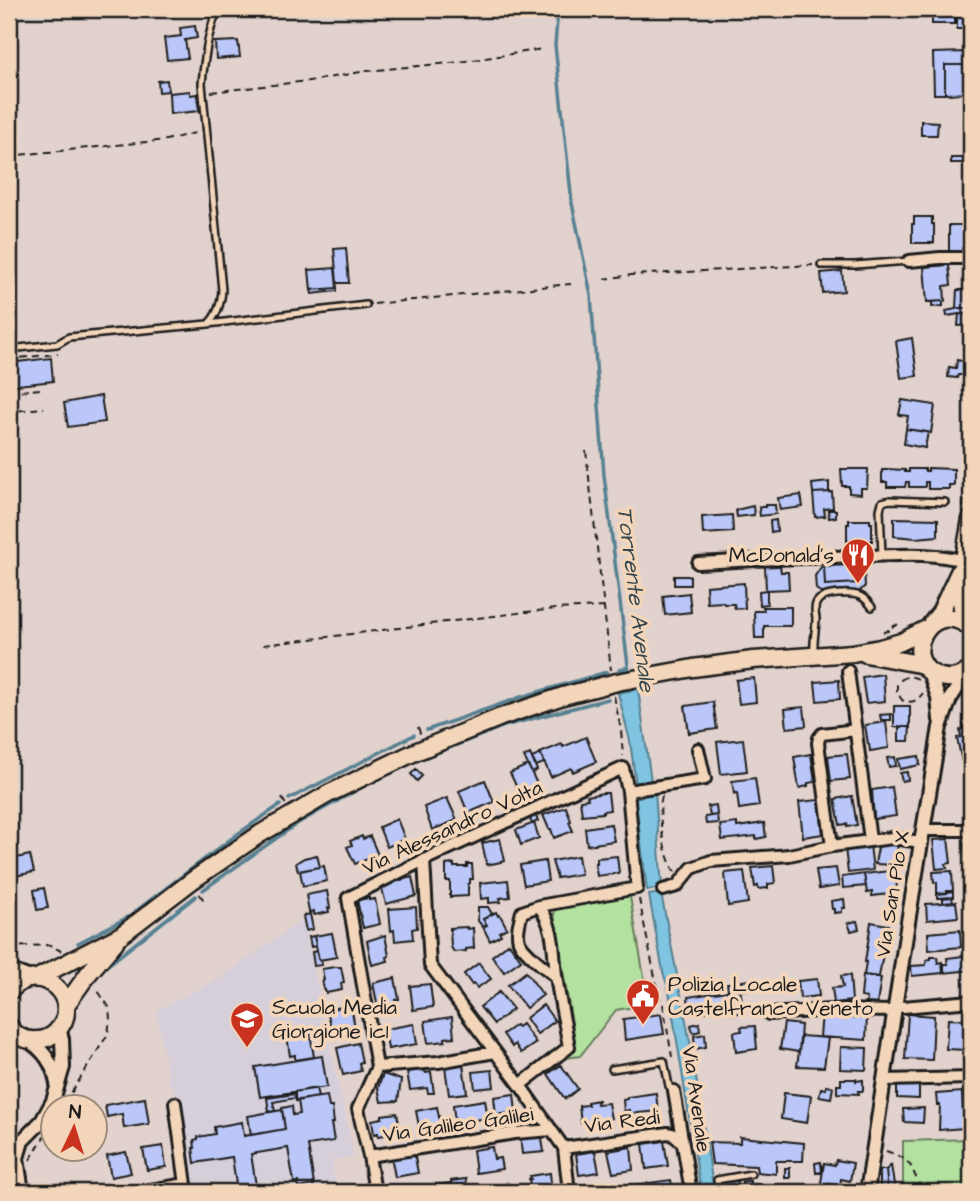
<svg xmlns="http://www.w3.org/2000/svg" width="980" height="1201" font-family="'Architects Daughter',sans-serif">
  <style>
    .built { fill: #d6cfda }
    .green { fill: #b3e2a0; stroke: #687f5e; stroke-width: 2 }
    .water { fill: #7fc4e0; stroke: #578192; stroke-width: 2 }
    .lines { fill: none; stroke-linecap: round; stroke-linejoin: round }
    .stream { stroke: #578192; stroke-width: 3.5 }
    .building { fill: #bac7f8; stroke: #1c1c1c; stroke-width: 2 }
    .service-casing { stroke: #1c1c1c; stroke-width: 10 }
    .minor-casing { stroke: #1c1c1c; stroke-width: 16 }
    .tertiary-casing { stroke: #1c1c1c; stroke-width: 18 }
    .primary-casing { stroke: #1c1c1c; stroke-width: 21 }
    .path { stroke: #1c1c1c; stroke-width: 2; stroke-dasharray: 7 5; stroke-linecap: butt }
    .service { stroke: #f3d6ba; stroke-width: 5 }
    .minor { stroke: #f3d6ba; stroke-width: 10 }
    .tertiary { stroke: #f3d6ba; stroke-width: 12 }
    .primary { stroke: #f3d6ba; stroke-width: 16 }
    .labels { text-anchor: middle; stroke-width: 7; stroke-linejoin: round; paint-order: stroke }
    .poi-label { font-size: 21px; fill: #1c1c1c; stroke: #f3d6ba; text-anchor: start }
    .street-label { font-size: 21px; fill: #1c1c1c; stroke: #f3d6ba }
    .water-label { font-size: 23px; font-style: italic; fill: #35464d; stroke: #f3d6ba }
  </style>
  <rect width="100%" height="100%" fill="#e2d2cd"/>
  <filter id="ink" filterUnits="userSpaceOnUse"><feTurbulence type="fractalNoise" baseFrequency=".0143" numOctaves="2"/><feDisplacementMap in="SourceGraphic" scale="14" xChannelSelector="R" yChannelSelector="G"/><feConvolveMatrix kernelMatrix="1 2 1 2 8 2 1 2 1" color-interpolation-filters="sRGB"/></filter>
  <g filter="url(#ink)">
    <path class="built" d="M303,919L354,1157L332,1160L336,1186L301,1192H191L173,1087H170L156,1011L222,977Z"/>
    <path class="green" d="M629,891L648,1000L646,1005L616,1010L580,1056L558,1059L573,1048L575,1042L556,928L554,914L557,905Z
      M971,1139V1192H903V1141Z"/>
    <path class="water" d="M638,689L651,781L636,785L630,741L618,693Z
      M655,791L662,888L647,890L635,797V795Z
      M661,893L692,1052L714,1192H701L669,991L663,972L649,895Z"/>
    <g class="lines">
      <path class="stream" d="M558,9L555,45L572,203L591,295L604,475L629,673
        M619,670L628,667
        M427,730L521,697L607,672
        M401,767L504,726L608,699
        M289,799L414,735
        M203,890L298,823L375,780
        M136,911L239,833L280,805
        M78,943L130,916
        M99,972L196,896"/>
    </g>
    <path class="building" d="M932,9H955V24H932Z
      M957,9H971V29H957Z
      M195,26L197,38L185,40L188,58L167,60L164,38L181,36L180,28Z
      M238,41L240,57L216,59L215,42Z
      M966,45H971V67H966Z
      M966,52V65H945V94H934L933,53Z
      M945,65H966V67H969V93L945,94Z
      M969,67H971V93H969Z
      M167,80L168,91L159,92L158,81Z
      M190,91V95L197,94L199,111L170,114L169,93Z
      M9,96H15L18,130H9Z
      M969,117H971V131H964L963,119H969Z
      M921,121L938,122L937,135H921Z
      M951,158H964V163H951Z
      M914,217H932V224H934V243H912V224H914Z
      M949,225H971V248H962V252H949Z
      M346,248L349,283H337L334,249Z
      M949,265L951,285L944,286L945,301L927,302L924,267Z
      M335,268L337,288L311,290L309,270Z
      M842,271L844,291L823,293L821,273Z
      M337,288V291L312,294L311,290Z
      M957,290H971V308H956Z
      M943,301V306L932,307V302Z
      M956,308H971V313L968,312V315L959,314L947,316L946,311L956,309Z
      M959,314L971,315V325L958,326Z
      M912,338L917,376L901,378L896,341Z
      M51,358L53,381L9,386V363Z
      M957,360L966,362L964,375H958L957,378L948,377L949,367L956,368Z
      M966,360H971V371H965Z
      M101,396L105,422L68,427L64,403Z
      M902,400L935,405L931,433L906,429L908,416L899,415Z
      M906,429L928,432L925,448L904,444Z
      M928,468L954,469V485H949V489H928V482H925V487H909V482H906L905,487H887V482H882V470H887V469L905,470V472H909V469H925V471H928Z
      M841,469H868L867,488H861V494L849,493V486H842Z
      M829,482V492L813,493L812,484Z
      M832,492L833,508L824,509L825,516L815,517L813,493Z
      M801,495L803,507L780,510L778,498Z
      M765,505H775L776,514L760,516L759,507H765Z
      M753,506L754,515L737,517L736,510Z
      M828,510H836V517L829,518Z
      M732,515L733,532L703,534L702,517Z
      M894,518L938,519V536L916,538L894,536Z
      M776,520L777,531L771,532L770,521Z
      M849,520H870V523H872V541H847V524H849Z
      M765,565H780L781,572H788L789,589L766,590Z
      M856,565L857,583L825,585L824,566Z
      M857,565H860L864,568L865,586L859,592L822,593L816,589L815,576L821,567L824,566L825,585L857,583Z
      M674,576H690V585H674Z
      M744,583L745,608L735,609L734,604H724L723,602L707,603L706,586Z
      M767,590V604L760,605L759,591Z
      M689,593L691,612L665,615L663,596Z
      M763,607H791V626H764V638H755L754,611H764Z
      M883,674L885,701L866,703L862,677Z
      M754,678L756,702L739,704L736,680Z
      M839,680L840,699L817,701L815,682Z
      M713,702L717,729L689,733L685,706Z
      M894,706H910V727H894Z
      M804,707L806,726L787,728L785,709Z
      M891,714V720H881L880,715Z
      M969,715H971V789L968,790L957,738L961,737L960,730L964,728L963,724L967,723L968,716Z
      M886,722L889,748L870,751L869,744H868L865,725Z
      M899,727H910L909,741H899Z
      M586,737L596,762L573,772L571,768L551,777L540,753L562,744L563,747Z
      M743,739L747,771L721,774L717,742Z
      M530,754L537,770L532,773L524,757Z
      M541,754L544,763L536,766L532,758Z
      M811,754L815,782L808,783V786L799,788L794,757Z
      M847,754L850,779L831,781L828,756Z
      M919,756L920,765L900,769L898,759Z
      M895,757L896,766L889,767L887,758Z
      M528,765L537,784L519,792L510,773Z
      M416,769L422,776L417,781L411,774Z
      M907,772L908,780L902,781L900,773Z
      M755,778L759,806L739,809L737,793L734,794L732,781Z
      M485,780L494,802L468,813L459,791Z
      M892,787L896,816L874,819L872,790Z
      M603,793H608L610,810L603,811V813L582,815L580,800L588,799L587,796Z
      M852,796L857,825L847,827V824L840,825L835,799Z
      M447,798L457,820L432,830L424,807Z
      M819,800L823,834L803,837L799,802Z
      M716,805L717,815L710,816L708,806Z
      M566,807L571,821L569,822L573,831L554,838L551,829H549L543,815Z
      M535,814L538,821L532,824L529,816Z
      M717,815L718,823L706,824L705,817Z
      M397,819L405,839L387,847L379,827Z
      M534,823L539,838L521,845L516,830Z
      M737,823V827L764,823L766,837L756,839V836L722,840L720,825Z
      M611,824L614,841L587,845L585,828Z
      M9,827H11L14,840L10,841L9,839Z
      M362,836L363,839L370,836L378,855L355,864L347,847L352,845L350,841Z
      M500,839L505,861L487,865L482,843Z
      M948,839L951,863L946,864L947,868L936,869L933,840Z
      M879,842L898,845L895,865L875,864Z
      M965,844H971V866H966Z
      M870,845L873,870L848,873L845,848Z
      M30,855L34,872L15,876L16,878L9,879V857L12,859Z
      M317,855L320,867L298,871L296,863L304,858Z
      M578,856L581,874L557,878L552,861Z
      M617,856L619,873L597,876L595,863H597V858Z
      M545,861L548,881L524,885L520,865Z
      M454,864V867H467V864H472L473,879H470V883L468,884V896L450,897V881H446V865Z
      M324,866L327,881L303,886L300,871Z
      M773,866L775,883L768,884V888L758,889V886L755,887L752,868Z
      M836,868L839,886L819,889L816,870Z
      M898,870L896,893L872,896V892L867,893L864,874Z
      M744,871L748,903L728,906L725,873Z
      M952,871L953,891L937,894V882H934L933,872Z
      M864,874L866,886L843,888L842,877Z
      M412,877L416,896L386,904L381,885Z
      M508,880L510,897L500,898L501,902L489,903V898L481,899L480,883Z
      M44,888L48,908L37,910L34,890Z
      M327,891L330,908H328L329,912L314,915V911L309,912L306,895Z
      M947,891H953V897L937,898V894L947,893Z
      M952,897L953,902L943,903V898Z
      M369,898V900L375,899L380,924L363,928L357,900Z
      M844,899L845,908H842V912L834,913V909H832L831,901Z
      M956,902L958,917L927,920L926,904Z
      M416,907L417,928L412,929L413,939L395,941L394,930L391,931L389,909Z
      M478,907H488L492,914L483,919L487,925L483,927L478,921Z
      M496,912L498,916L500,915L507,928L499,932L501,935L490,941L483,927L487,925L483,919Z
      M310,914L313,929L306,931L303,916Z
      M857,921L859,929L851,931L848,923Z
      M871,922L888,925L879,977L864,975L866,962H865Z
      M467,927V929L473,928L474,948L466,949V951L454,952L451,947L450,928Z
      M960,930L961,947L929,950L928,933Z
      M332,933L337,957L319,960L314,936Z
      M385,935L389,956L387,957L388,961L372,965L367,941Z
      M314,936L316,946L311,947L309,937Z
      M509,943L521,960L504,972L492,956Z
      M317,951L318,959L321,960L322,965L314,966L312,952Z
      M971,955V970L944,973V964H948L947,958Z
      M931,957H937L938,963L942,962L943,973L912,976L911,966L926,965V960L931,959Z
      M479,963L491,979L477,988L474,984L472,985L464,974Z
      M335,967H341L344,982L341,983L342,990L326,993L325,990H324L322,980H324L322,969Z
      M526,972L543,995L526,1008L508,985Z
      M850,975L852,1001L834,1003L832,988L843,987L841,976Z
      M863,975L881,978L877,1004L866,1003L867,998L861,997Z
      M395,978L399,999L395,1000L396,1004L378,1008L373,983Z
      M757,979L758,988L743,990L742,981Z
      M817,979L819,996L800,998L798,981Z
      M735,982L736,989L728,990L727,983Z
      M430,984L433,1007L413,1010L410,986Z
      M740,989L744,1012L732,1014L731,1009L690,1013L688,997Z
      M499,992L513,1009L494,1024L480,1007Z
      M351,1005L355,1028L332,1033L327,1010Z
      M543,1005L555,1021L537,1034L526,1018Z
      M822,1012L867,1015L866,1040L820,1037Z
      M661,1014L664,1034L625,1040L623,1019Z
      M908,1014L934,1016L932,1060L905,1059Z
      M452,1017L454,1037L445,1038V1041L428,1043L425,1021Z
      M948,1019L969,1020L968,1050L946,1049Z
      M699,1023L700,1031L693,1033L691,1025Z
      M784,1023L801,1025L799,1052L780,1049Z
      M414,1024L417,1044L388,1049L385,1029Z
      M522,1024L536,1043L521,1053L515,1044L512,1047L503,1034L516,1025L518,1027Z
      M755,1026L757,1049L736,1052L734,1032L742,1031L741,1027Z
      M310,1033L314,1057L295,1060V1055L290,1056L287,1036Z
      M705,1034L706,1047L695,1049L694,1036Z
      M801,1036L828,1038L824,1067L797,1066Z
      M358,1043L362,1062L359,1063L361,1071L343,1075L337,1048Z
      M841,1047L867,1048L866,1070L840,1069Z
      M322,1056L327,1087L260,1097L255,1067Z
      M463,1064L467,1093L449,1095L445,1067Z
      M561,1065L578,1089L565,1099L548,1074Z
      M424,1070L426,1073L431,1072L434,1093H428L427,1088L410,1090L407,1072Z
      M492,1070L494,1087L475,1089L473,1072Z
      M383,1074L401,1080L398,1101L381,1102L378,1088Z
      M841,1079H856V1081L863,1080V1091H858L859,1094L837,1093V1085H841Z
      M919,1085V1099L897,1098V1086Z
      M826,1086L833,1087L831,1098L819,1096L821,1088L826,1089Z
      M316,1088L318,1097L296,1101L294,1092Z
      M962,1092L964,1128L939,1130L940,1105H937L936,1094Z
      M656,1093L658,1111L629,1114V1110L624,1111L623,1100L627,1099V1097Z
      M784,1093L811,1096L807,1123L781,1119Z
      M295,1094V1098L273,1102L275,1111L269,1112L267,1098Z
      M514,1094L516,1112L496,1115L494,1097Z
      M327,1096L329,1107H332L334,1123H331L334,1141L308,1145L314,1185L299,1188L298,1182L294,1183L288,1148L251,1154L257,1192L237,1191L232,1157L195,1163L193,1148H195L194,1140L198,1139V1137L215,1134L214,1127L242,1122L244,1136L285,1129L282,1108L292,1106L293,1115L300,1114L298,1100Z
      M145,1098L149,1124L124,1128L122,1114L107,1117L105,1105Z
      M485,1100L488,1118L455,1123L453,1105Z
      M598,1100L597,1104L608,1103L611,1119L581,1123L579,1106L588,1105L587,1102Z
      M437,1107L441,1127L420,1131L416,1111Z
      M924,1108L923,1123L904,1122L903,1109Z
      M282,1110L285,1129L251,1135L248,1116Z
      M397,1113L400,1130L392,1131V1134L378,1136V1133L374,1134L372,1120L382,1118V1115Z
      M541,1132L544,1152L522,1154L520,1135Z
      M740,1137L804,1143L803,1161H776V1174L757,1172L756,1166L712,1164L709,1142L740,1143Z
      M664,1141L668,1166L646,1169L643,1144Z
      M163,1146L166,1167L147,1170L143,1149Z
      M492,1147L494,1159L500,1158L502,1169L476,1173L473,1150Z
      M631,1147L633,1170L613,1173L608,1151Z
      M595,1151L599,1172L579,1175L576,1154Z
      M126,1152L131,1173L111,1177L107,1156Z
      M414,1152L418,1173L395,1177L391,1156Z
      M836,1160L853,1163L850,1181L841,1179L840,1186L821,1183L824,1163L835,1165Z
      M821,1162L822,1172L816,1173L815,1163Z
      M891,1165L895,1191L888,1192L886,1170Z
      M785,1168H790V1178H785Z
      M880,1170H886L888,1192H880Z
      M550,1173L552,1192H531L529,1179H531L530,1176Z
      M466,1179L467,1192H435L434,1185L451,1183V1181Z
      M671,1180L673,1192H634L633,1185Z
      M738,1181V1188L742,1187V1182L750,1181V1192H725V1182Z
      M507,1183L512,1192H492Z
      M619,1187V1192H584V1191Z"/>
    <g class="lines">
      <g class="service-casing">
        <path id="service" d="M821,265H855L909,261
          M208,324L366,305
          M9,349L57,344L69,337L208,324C218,315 221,303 222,290L202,84C204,60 207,36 216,14L259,9
          M882,555L880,510L882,502L890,500L945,502
          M814,652C813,640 816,630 816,618C815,613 814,606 817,602C822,593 852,592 860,596C865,598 869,603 872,607
          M612,1069L664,1061L669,1086L674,1091
          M719,1192L717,1180L751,1174"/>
      </g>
      <g class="minor-casing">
        <path id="minor" d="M909,261L940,258H971
          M698,563C754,560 811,557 867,556C899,555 933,552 964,561
          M848,671L870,840
          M628,791L705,779L698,749
          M923,830H971
          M832,846L818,743L819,738L822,734L856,730
          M424,860L430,965L520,1085L564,1148L569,1192
          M663,890L677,886L692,868L711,861L789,855L832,846L892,838L921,842
          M539,906L522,912C520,920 516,932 519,941C523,951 547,970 556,976
          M9,969L33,978
          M896,1005L903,1007L971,1001
          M769,1014L831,1010L895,1011
          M377,1067L438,1062L495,1052
          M884,1080L971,1078
          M674,1091L691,1192
          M175,1103L187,1192
          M564,1148L668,1133L672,1134L682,1142
          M369,1156L515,1133L552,1130
          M139,1192L186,1184
          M375,1192L369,1156L358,1109L377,1067L348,898L424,860L623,768L628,791L637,888L539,906C555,928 553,949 556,975C559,999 565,1023 569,1047L520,1085"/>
      </g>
      <g class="tertiary-casing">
        <path id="tertiary" d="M928,669L938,697L940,720
          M26,1039C44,1050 53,1063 57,1083
          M22,1192L17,1158L22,1141L42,1121L53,1101L63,1067L62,1039L59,1028
          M867,1192L908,922L940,727L950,699L967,673"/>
      </g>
      <g class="primary-casing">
        <path id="primary" d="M931,624L940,613L960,570
          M971,628C929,593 896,665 941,677C953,680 963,677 971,669
          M971,628L962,608L961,599L963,565L971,519
          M866,654L924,665
          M37,978L121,935L193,880L260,834L328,794L415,752L501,717L563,696L617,682L693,668L753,660L853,653L880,648L901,642L928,628
          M9,992C39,955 87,1002 56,1032C51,1037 44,1040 37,1040C25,1041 15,1036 9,1026
          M66,1005L88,974L115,942"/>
      </g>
      <path class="path" d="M211,92L317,80L366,71L460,62L543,49
        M9,156L166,140L199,132
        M604,279L631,275L813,265
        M374,304L571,284
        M9,359L58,354
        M9,392L40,389
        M9,409L12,408L14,411L44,408
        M586,451L611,670
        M963,507L971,457
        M883,632L888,631V628L897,625L898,623
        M263,645L526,612L557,609L604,607
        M918,679C910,674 901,677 897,685V692L902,700C912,704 917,701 923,693
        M614,696L621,730L623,756
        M418,727L421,736
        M662,796C657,815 664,856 675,872
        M282,798L286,805
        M199,894L204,900
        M639,899L659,997L663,1004L672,1057
        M9,947L50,945L61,951
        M65,1103L108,1034L110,1019L109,1007L96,988
        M886,1151C916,1161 909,1167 923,1192
        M30,1160L45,1135"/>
      <use href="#service" class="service"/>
      <use href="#minor" class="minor"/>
      <use href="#tertiary" class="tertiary"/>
      <use href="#primary" class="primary"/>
    </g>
  </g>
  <defs>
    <g id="restaurant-pin" transform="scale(1.75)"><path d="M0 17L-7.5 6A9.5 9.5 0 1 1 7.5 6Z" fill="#c8321e" stroke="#f3d6ba"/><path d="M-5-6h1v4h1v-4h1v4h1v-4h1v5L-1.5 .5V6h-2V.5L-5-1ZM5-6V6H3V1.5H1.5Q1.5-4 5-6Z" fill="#fff"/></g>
    <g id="civic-pin" transform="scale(1.75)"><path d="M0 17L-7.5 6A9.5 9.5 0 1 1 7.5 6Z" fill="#c8321e" stroke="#f3d6ba"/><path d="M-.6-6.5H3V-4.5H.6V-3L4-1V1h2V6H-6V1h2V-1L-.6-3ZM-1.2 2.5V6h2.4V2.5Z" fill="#fff"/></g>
    <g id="school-pin" transform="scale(1.75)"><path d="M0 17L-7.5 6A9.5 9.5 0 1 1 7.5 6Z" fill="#c8321e" stroke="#f3d6ba"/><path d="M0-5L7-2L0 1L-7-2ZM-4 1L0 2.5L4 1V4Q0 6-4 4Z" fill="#fff"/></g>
  </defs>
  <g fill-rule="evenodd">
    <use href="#restaurant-pin" x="858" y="555"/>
    <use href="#civic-pin" x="643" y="996"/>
    <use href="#school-pin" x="247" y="1019"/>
  </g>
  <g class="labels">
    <g class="poi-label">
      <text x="834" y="562" text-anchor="end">McDonald's</text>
      <text x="668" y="991">Polizia Locale<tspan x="668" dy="24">Castelfranco Veneto</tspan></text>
      <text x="272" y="1014">Scuola Media<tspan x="272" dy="24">Giorgione ic1</tspan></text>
    </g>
    <g class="street-label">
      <text transform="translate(452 827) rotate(-25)" y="7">Via Alessandro Volta</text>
      <text transform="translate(892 894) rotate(-81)" y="7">Via San Pio X</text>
      <text transform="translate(697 1099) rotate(82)" y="7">Via Avenale</text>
      <text transform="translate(622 1121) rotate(-7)" y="7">Via Redi</text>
      <text transform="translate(458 1124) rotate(-8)" y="7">Via Galileo Galilei</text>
    </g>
    <g class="water-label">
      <text transform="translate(637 599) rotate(83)" y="8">Torrente Avenale</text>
    </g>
  </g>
  <rect width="980" height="1201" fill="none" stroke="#f3d6ba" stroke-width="35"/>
  <rect x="18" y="18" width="945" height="1166" fill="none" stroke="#1c1c1c" stroke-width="2.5" filter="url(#ink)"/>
  <g transform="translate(74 1128) rotate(4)"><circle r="33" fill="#f3d6ba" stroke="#9d8c7b" stroke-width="2"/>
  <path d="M0-5L12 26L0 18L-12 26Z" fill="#c8321e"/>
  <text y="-10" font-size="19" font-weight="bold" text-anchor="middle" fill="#1c1c1c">N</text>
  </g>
</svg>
